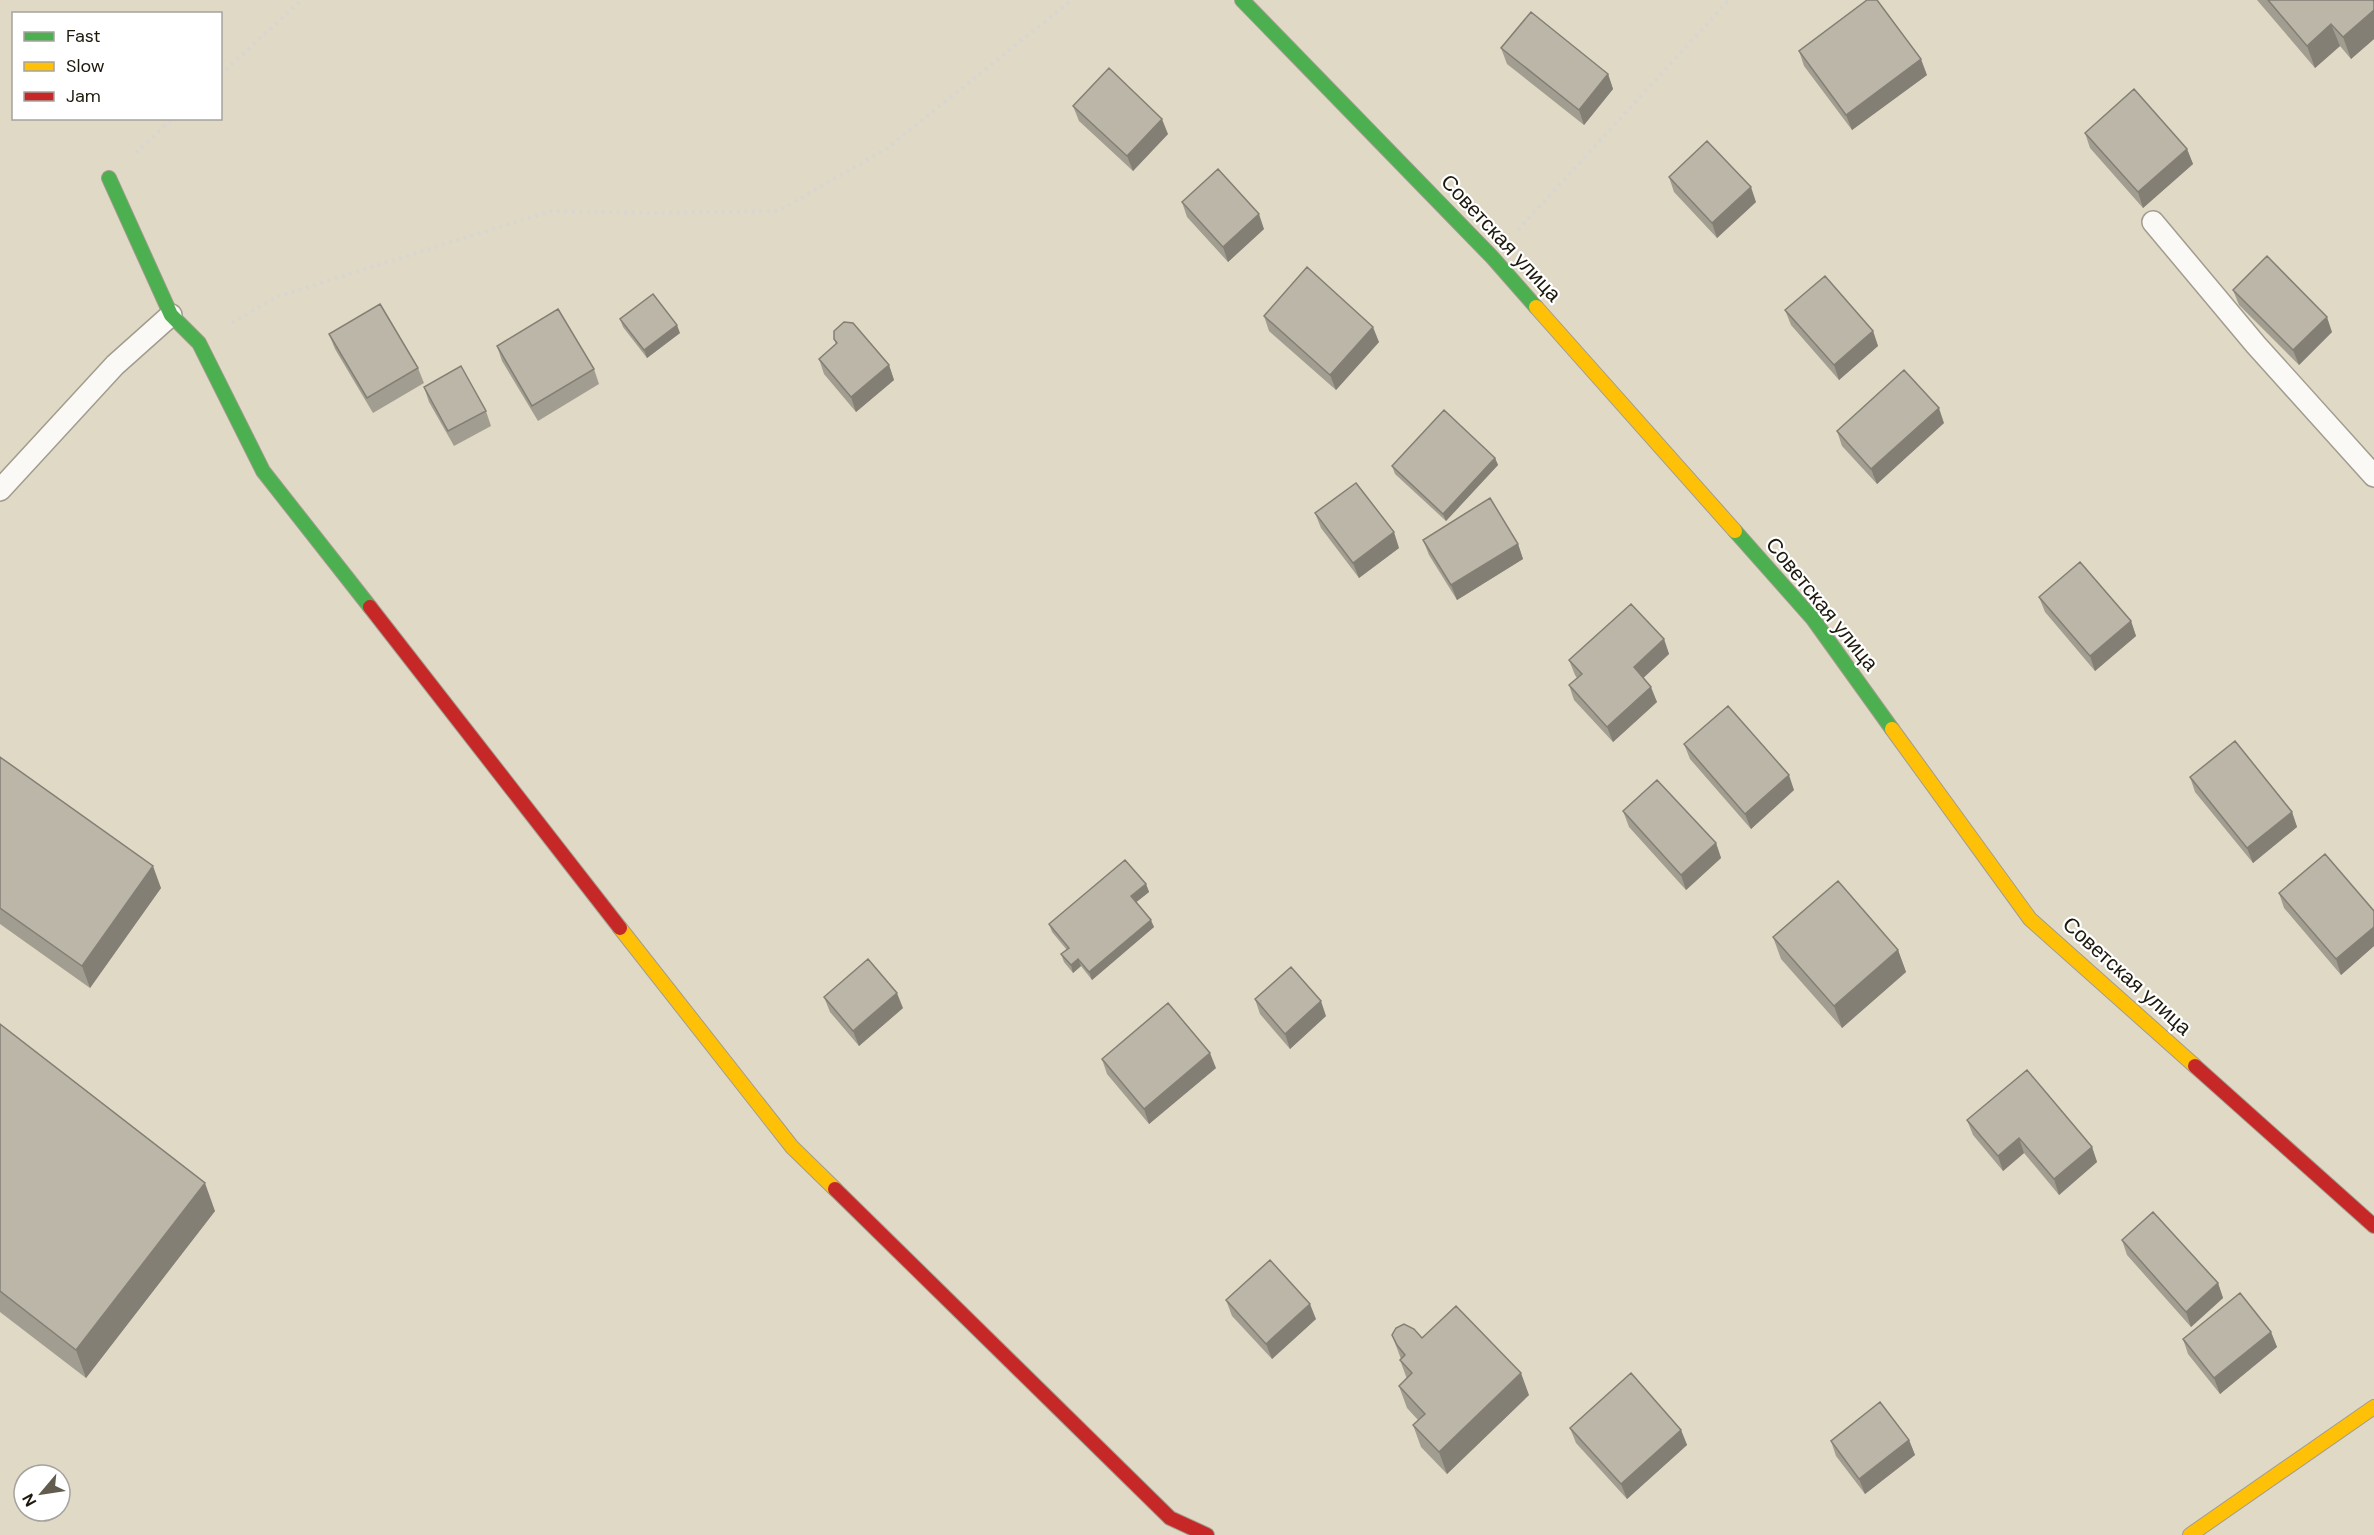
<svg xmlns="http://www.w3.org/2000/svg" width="2374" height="1535" font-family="'DM Sans',sans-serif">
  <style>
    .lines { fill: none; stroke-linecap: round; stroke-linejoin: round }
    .lane-casing { stroke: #a29c8e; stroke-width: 24 }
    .fast-casing { stroke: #a29c8e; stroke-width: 16 }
    .slow-casing { stroke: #a29c8e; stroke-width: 16 }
    .jam-casing { stroke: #a29c8e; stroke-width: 16 }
    .path { stroke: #d8d6d0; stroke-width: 4; stroke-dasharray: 3 4.5; stroke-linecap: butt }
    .lane { stroke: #faf9f6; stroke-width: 21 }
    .fast { stroke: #4caf50; stroke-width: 14 }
    .slow { stroke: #ffc107; stroke-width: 14 }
    .jam { stroke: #c62828; stroke-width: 14 }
    .wall { fill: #a19d90 }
    .shaded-wall { fill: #837f75 }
    .building { fill: #bbb6a7; stroke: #837f75; stroke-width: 1.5 }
    .labels { text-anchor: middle; stroke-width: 4.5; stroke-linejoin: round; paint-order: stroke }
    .street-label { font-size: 21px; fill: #1d190c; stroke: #fff }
  </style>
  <rect width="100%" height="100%" fill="#e0d9c6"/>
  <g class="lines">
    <g class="lane-casing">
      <path id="lane" d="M2153,222L2256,345L2374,476
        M0,490L115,365L171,315"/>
    </g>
    <g class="fast-casing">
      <path id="fast" d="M1242,0L1492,257L1536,307
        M109,178L171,315L199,343L263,471L370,607
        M1735,531L1813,619L1892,729"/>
    </g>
    <g class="slow-casing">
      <path id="slow" d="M1536,307L1735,531
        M1892,729L2030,919L2195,1066
        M620,928L792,1147L835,1189
        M2190,1535L2374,1407"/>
    </g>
    <g class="jam-casing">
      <path id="jam" d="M370,607L620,928
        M2195,1066L2374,1226
        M835,1189L1170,1518L1207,1535"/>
    </g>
    <path class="path" d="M220,75L302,0
      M136,153L173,118
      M1518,230L1729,0
      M232,323L279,296L551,211L650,213L778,211L886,149L1072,0"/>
    <use href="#lane" class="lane"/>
    <use href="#fast" class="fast"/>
    <use href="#slow" class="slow"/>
    <use href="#jam" class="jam"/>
  </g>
  <path class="wall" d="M2257,0H2373L2374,2V39L2351,59L2340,46L2315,68Z
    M1501,48L1608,74L1613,89L1584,125L1507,64Z
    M1799,51L1927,75L1852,130L1804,66Z
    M1073,106L1168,134L1133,171L1079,121Z
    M2085,133L2187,149L2193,164L2143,208L2090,148Z
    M1669,177L1756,202L1717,238L1674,192Z
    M1182,202L1264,229L1228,262L1187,217Z
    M2233,290L2332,332L2299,365L2239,305Z
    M1785,310L1873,331L1878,346L1839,380L1791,325Z
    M1264,316L1379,342L1336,390L1269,331Z
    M620,319L680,333L647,358L623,327Z
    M329,334L418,368L424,383L373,413L335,349Z
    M834,339L889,365L894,380L856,412L824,374L819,359L836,344Z
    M497,346L594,369L599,384L538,421L502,361Z
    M424,387L486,411L491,426L454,446L429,402Z
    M1944,423L1877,484L1842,446L1837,431Z
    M1495,458L1498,465L1446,521L1395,474L1392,466Z
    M1315,513L1399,548L1359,578L1321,528Z
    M1423,540L1518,544L1523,559L1457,600L1429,555Z
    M2039,597L2131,621L2136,636L2095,671L2045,612Z
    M1664,639L1669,654L1643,678L1657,702L1613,742L1574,700L1569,685L1577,678L1575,675L1569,660Z
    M1684,744L1794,790L1751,829L1690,759Z
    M0,757L161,888L90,988L0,924Z
    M2190,777L2292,812L2297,827L2253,863L2195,792Z
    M1623,811L1716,843L1721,858L1686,890L1629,827Z
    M1146,884L1149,892L1136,902L1154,927L1092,980L1081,966L1073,973L1064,962L1061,954L1067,950L1052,932L1049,924Z
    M2279,893L2374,911V946L2341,975L2284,908Z
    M1773,937L1898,950L1906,972L1842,1028L1781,959Z
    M824,997L903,1008L859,1046L830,1012Z
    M1255,999L1326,1016L1290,1049L1260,1014Z
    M0,1024L215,1211L86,1378L0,1312Z
    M1102,1059L1216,1068L1149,1124L1107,1074Z
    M1967,1120L2092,1147L2097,1162L2059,1195L2024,1153L2003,1171L1973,1135Z
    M2122,1240L2218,1283L2223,1298L2191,1327L2127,1255Z
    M1226,1300L1316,1319L1272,1359L1232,1316Z
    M2271,1332L2277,1347L2220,1394L2188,1354L2183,1339Z
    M1392,1335L1422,1338L1529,1395L1447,1474L1421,1447L1413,1425L1418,1420L1407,1408L1399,1386L1407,1379L1400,1360L1401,1359Z
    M1570,1428L1681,1430L1687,1445L1627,1499L1576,1443Z
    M1909,1440L1915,1455L1865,1494L1836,1456L1831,1441Z"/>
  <path class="shaded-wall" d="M2374,10V39L2351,59L2343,37Z
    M2331,24L2340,46L2315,68L2307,46Z
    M1921,59L1927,75L1852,130L1846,115Z
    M1608,74L1613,89L1584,125L1579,110Z
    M1162,119L1168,134L1133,171L1127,156Z
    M2187,149L2193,164L2143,208L2138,192Z
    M1751,187L1756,202L1717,238L1712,223Z
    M1259,214L1264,229L1228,262L1223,247Z
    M2327,317L2332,332L2299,365L2293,350Z
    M677,325L680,333L647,358L644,350Z
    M1373,327L1379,342L1336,390L1330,375Z
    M1873,331L1878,346L1839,380L1834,365Z
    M889,365L894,380L856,412L851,397Z
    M1939,408L1944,423L1877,484L1871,469Z
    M1495,458L1498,465L1446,521L1443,514Z
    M1394,532L1399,548L1359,578L1353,563Z
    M1518,544L1523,559L1457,600L1451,585Z
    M2131,621L2136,636L2095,671L2090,656Z
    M1664,639L1669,654L1639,682L1634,667Z
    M1651,687L1657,702L1613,742L1607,727Z
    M1789,775L1794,790L1751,829L1745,814Z
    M2292,812L2297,827L2253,863L2247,848Z
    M1716,843L1721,858L1686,890L1681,875Z
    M153,866L161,888L90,988L82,966Z
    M1146,884L1149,892L1134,904L1131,896Z
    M1151,920L1154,927L1092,980L1089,972Z
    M2374,927V946L2341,975L2336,959Z
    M1898,950L1906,972L1842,1028L1834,1006Z
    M1078,959L1081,966L1073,973L1071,965Z
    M897,993L903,1008L859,1046L853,1031Z
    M1321,1001L1326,1016L1290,1049L1285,1034Z
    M1210,1053L1216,1068L1149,1124L1144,1109Z
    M2019,1138L2024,1153L2003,1171L1998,1156Z
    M2092,1147L2097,1162L2059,1195L2054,1179Z
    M205,1183L215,1211L86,1378L76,1350Z
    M2218,1283L2223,1298L2191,1327L2186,1312Z
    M1310,1304L1316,1319L1272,1359L1266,1344Z
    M2271,1332L2277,1347L2220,1394L2214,1378Z
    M1521,1373L1529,1395L1447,1474L1439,1452Z
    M1681,1430L1687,1445L1627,1499L1621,1484Z
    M1909,1440L1915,1455L1865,1494L1859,1479Z"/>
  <path class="building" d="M1867,0H1877L1921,59L1846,115L1799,51Z
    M2268,0H2373L2374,2V10L2343,37L2331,24L2307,46Z
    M1531,12L1608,74L1579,110L1501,48Z
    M1109,68L1162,119L1127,156L1073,106Z
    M2134,89L2187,149L2138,192L2085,133Z
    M1707,141L1751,187L1712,223L1669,177Z
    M1218,169L1259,214L1223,247L1182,202Z
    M2267,256L2327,317L2293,350L2233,290Z
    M1307,267L1373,327L1330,375L1264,316Z
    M1825,276L1873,331L1834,365L1785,310Z
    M653,294L677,325L644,350L620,319Z
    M380,304L418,368L367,398L329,334Z
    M558,309L594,369L532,406L497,346Z
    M844,322L853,323L889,365L851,397L819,359L837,343L834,339V331Z
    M461,366L486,411L448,431L424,387Z
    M1904,370L1939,408L1871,469L1837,431Z
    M1444,410L1495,458L1443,514L1392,466Z
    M1356,483L1394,532L1353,563L1315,513Z
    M1490,498L1518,544L1451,585L1423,540Z
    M2080,562L2131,621L2090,656L2039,597Z
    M1631,604L1664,639L1634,667L1651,687L1607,727L1569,685L1582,674L1569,660Z
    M1728,706L1789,775L1745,814L1684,744Z
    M2235,741L2292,812L2247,848L2190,777Z
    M0,757L153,866L82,966L0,908Z
    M1657,780L1716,843L1681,875L1623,811Z
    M2325,854L2374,911V927L2336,959L2279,893Z
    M1125,860L1146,884L1131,896L1151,920L1089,972L1078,959L1071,965L1061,954L1069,948L1049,924Z
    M1838,881L1898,950L1834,1006L1773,937Z
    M868,959L897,993L853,1031L824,997Z
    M1291,967L1321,1001L1285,1034L1255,999Z
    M1168,1003L1210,1053L1144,1109L1102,1059Z
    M0,1024L205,1183L76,1350L0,1291Z
    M2027,1070L2092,1147L2054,1179L2019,1138L1998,1156L1967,1120Z
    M2153,1212L2218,1283L2186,1312L2122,1240Z
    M1270,1260L1310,1304L1266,1344L1226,1300Z
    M2240,1293L2271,1332L2214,1378L2183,1339Z
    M1456,1306L1521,1373L1439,1452L1413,1425L1425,1414L1399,1386L1412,1373L1400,1360L1405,1355L1397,1345L1392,1335L1396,1328L1404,1324L1414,1329L1422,1338Z
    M1631,1373L1681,1430L1621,1484L1570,1428Z
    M1880,1402L1909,1440L1859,1479L1831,1441Z"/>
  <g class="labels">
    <g class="street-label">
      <text transform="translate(1501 238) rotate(47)" y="7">Советская улица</text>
      <text transform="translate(1822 604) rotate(51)" y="7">Советская улица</text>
      <text transform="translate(2127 976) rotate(42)" y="7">Советская улица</text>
    </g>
  </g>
  <rect x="12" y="12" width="210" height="108" fill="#ffffff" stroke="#a5a39e" stroke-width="1.5"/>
  <rect x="24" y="32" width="30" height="9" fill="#4caf50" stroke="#a5a39e" stroke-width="1.5"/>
  <text x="66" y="42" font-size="18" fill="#1d190c">Fast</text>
  <rect x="24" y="62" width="30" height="9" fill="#ffc107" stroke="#a5a39e" stroke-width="1.5"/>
  <text x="66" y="72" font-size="18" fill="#1d190c">Slow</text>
  <rect x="24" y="92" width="30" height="9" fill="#c62828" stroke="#a5a39e" stroke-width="1.5"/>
  <text x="66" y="102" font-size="18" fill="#1d190c">Jam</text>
  <g transform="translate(42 1493) rotate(241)"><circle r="28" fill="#ffffff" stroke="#a5a39e" stroke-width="1.5"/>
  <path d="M0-4.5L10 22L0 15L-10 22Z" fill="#615c4d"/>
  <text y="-9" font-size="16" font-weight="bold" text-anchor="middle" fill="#1d190c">N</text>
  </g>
</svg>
